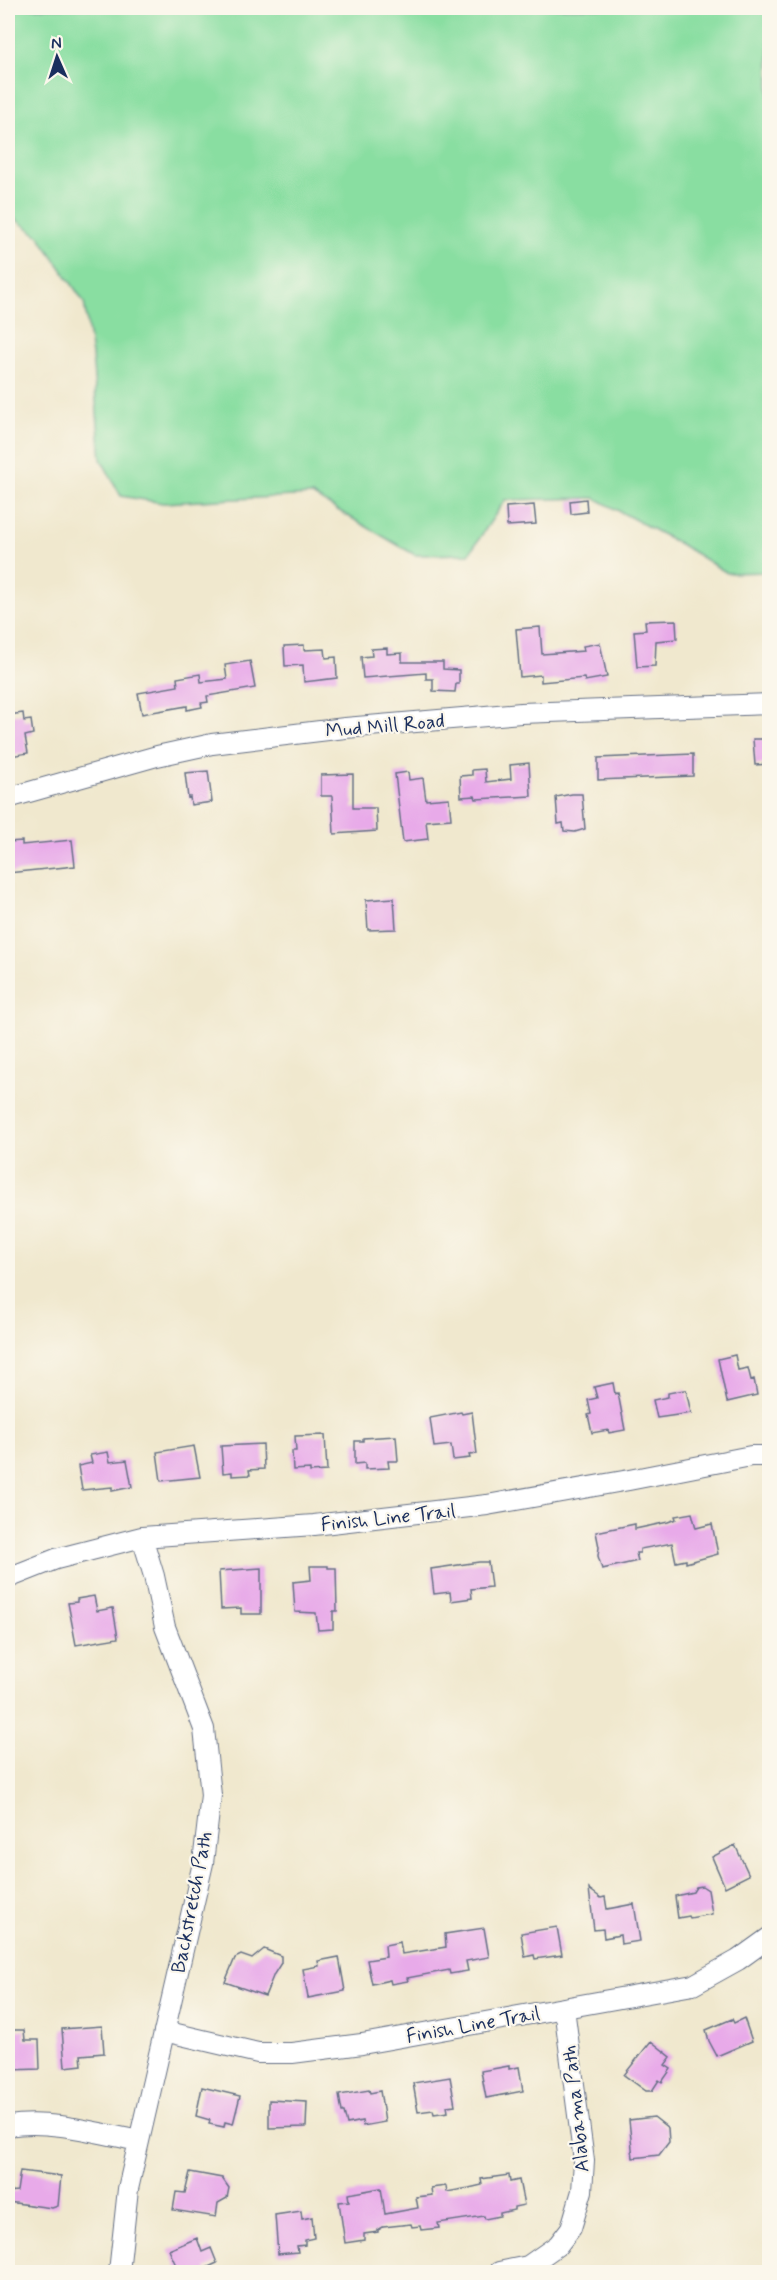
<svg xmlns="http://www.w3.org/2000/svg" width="777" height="2280" font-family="Mynerve,sans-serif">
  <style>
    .green { fill: #89dea1; stroke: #528680; stroke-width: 1.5 }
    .building { fill: #e8aae9 }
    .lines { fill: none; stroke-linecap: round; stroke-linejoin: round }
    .minor-casing { stroke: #667085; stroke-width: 22 }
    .minor { stroke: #fff; stroke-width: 20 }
    .labels { text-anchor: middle; stroke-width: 4.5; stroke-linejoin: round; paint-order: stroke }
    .street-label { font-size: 20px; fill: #1b2f5e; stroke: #fbf7ec }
  </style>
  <rect width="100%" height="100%" fill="#fbf7ec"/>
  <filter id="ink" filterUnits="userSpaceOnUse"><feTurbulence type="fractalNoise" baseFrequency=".0167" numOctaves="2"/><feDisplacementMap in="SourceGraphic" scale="12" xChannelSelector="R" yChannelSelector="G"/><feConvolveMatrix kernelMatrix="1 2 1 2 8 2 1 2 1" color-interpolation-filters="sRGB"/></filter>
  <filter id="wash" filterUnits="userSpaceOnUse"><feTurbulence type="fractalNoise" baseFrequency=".008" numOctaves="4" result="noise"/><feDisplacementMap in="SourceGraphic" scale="24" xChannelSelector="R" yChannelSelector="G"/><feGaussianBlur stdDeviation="1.35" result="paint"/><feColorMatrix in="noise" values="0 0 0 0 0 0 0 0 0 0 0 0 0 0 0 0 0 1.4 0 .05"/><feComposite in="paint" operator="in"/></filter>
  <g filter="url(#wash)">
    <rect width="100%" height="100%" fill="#f0e8ce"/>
    <path class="green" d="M8,8H769V572L727,573L680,544L595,498L505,500L469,554L415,555L312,495L163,503L121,496L101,459L92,355L84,302L39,236L8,214Z"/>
    <g id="blocks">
      <path class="building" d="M586,499L587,512L571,514L570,501Z
        M534,505L536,524L507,526L506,507Z
        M676,620L677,639L656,641L655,666L637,667L634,631L646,630L645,621Z
        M540,627L542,654L584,651L583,646L600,643L607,677L585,681L584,678L541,682V675L520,677L516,629Z
        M304,645V650L325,649L326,658L336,657L337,678L304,682L303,665L285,666L284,646Z
        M387,648V654L402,653V662H443V669L459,670V684H456L455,692L433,691V679H426V673L363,678L361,657L372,656L371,649Z
        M250,661L255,688L207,696L208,702L201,703L202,707L187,710V706L142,714L138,693L178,686L177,678L200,674L201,682L227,679L225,665Z
        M23,713L24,721L31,720L33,734L25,736L28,753L11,756L8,737V715Z
        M753,739H770V764L755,765Z
        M693,754V776L598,780V758Z
        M529,763L531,796L476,799L475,796L461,797L460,776L472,775V770L485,769L486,782L511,779L510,765Z
        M208,771L212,802L191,805L190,797L188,798L185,773Z
        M408,772L409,780L423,778L426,800L449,798L451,819L426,821L428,839L403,842L395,774Z
        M353,774V808H376L377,831L334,834L332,796H321V775Z
        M572,794H582L585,829L575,832L564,831L563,823L558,824L556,797Z
        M72,840L75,866L8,873V842L22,841V845Z
        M394,898L396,929L368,930L366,900Z
        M735,1355L738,1370L748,1368L751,1380L754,1379L757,1395L727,1402L718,1359Z
        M613,1383L615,1394L618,1393L625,1430L609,1433L608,1430L592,1433L588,1415L591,1414L588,1400L597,1398L594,1387Z
        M684,1390H686L691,1413L657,1418L653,1400L668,1397V1393Z
        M461,1412L462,1414L472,1412L477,1454L469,1455L470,1458L453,1460L451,1445L434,1447L430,1418Z
        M325,1435L327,1471L310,1472V1469L293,1470L292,1451H296L295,1436Z
        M396,1436L398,1461H388L389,1468L365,1469V1463L355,1464V1441H363V1438Z
        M263,1444L264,1469L249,1470L250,1475L232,1476V1472L223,1473L221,1446Z
        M194,1446L200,1477L161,1481L157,1452Z
        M108,1452L110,1462L127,1460L132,1487L112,1491V1487L82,1490L78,1466L92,1463L90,1455Z
        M692,1513L696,1528L712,1524L718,1554L686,1563V1560L676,1562L672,1543L640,1549V1553H636L638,1561L602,1569L598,1556L599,1547L596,1532L635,1524V1529L668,1522L676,1519L675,1516Z
        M479,1562H488L491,1587L471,1589L472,1598L451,1601L450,1592L434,1594L431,1569Z
        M310,1566H328V1568H336L337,1611H333V1629L318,1630L316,1613L295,1612L293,1582L311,1580Z
        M261,1568V1614H241V1608L221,1609L219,1571Z
        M94,1596L97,1611L113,1608L118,1638L76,1645L68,1603L77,1602V1599Z
        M735,1845L749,1875L725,1887L712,1857Z
        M702,1886L708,1890L712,1914L690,1918L689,1916L678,1918L675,1896L693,1892L696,1887Z
        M589,1889L601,1898L605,1897L607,1909L634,1904L640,1941L621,1944L620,1935L604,1938L603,1929L594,1930Z
        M557,1927L562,1955L535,1959L534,1955L525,1957L521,1933Z
        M484,1928L489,1957L466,1961L468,1971L450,1974L449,1970L407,1978L408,1981L391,1984L390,1980L372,1984L367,1960L386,1957L385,1945L400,1942L402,1954L446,1947L445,1934Z
        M264,1949L281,1956V1963L274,1974L265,1996L225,1982L235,1958L241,1955L252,1959Z
        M339,1957L345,1991L308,1998L303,1969L319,1966L318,1961Z
        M744,2018L752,2041L717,2056L709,2041L706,2030L732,2019L734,2023Z
        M102,2026L104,2053L81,2055L82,2065L65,2067L62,2029Z
        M8,2030H24L25,2040H39L40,2069L8,2070Z
        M651,2041L671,2057L665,2065L671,2069L662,2082L659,2080L652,2091H646L624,2075Z
        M509,2066V2069L519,2067L523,2091L486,2098L481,2071Z
        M450,2077L455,2105L447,2106L448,2112L434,2114L433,2110L418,2112L413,2083Z
        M202,2087L240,2096L233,2124L225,2122L224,2127L209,2124L210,2120L196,2116Z
        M369,2090L370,2093L380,2091L385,2122L363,2126L362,2121L347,2124L344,2112H342L339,2095Z
        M269,2100L307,2102L306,2127L269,2128Z
        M654,2117L668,2128L669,2142L659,2155L633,2158L629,2120Z
        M20,2171L61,2176L58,2206L52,2208L8,2202V2192L17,2191Z
        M190,2172L222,2178L229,2188L227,2198L218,2203L216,2217L173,2210L176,2192L185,2193Z
        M509,2175L510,2182L519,2180L524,2205L514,2207V2210L500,2213V2216L485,2219L484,2216L438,2223L439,2228L421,2230L420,2226L412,2227L411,2224L383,2227L378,2230V2232L364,2234V2240L345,2243L339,2202L349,2201L348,2194L381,2188L385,2214L418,2208L416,2197L432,2195L431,2188L446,2186L447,2192L469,2188L482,2185L481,2179Z
        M301,2211L302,2219L312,2217L314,2238L305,2240V2245L297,2246L298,2252L278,2254L275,2215Z
        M197,2238L202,2252L211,2248L217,2263L206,2268L208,2272H179L169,2250Z"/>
    </g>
  </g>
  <g filter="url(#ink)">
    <use href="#blocks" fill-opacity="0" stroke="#667085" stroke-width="1.5"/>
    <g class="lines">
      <g class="minor-casing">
        <path id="minor" d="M8,798L157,756L212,744L345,728L521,713L770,704
          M8,1578L56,1559L142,1537L314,1525L487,1505L629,1480L751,1456H770
          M164,2031L258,2053H292L362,2044L693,1985L738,1960L770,1937
          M8,2126C51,2119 96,2133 139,2141
          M119,2272L128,2189L203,1863L211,1795L204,1729L165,1627L154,1576L142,1537
          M499,2272L528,2266L558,2245L571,2228L582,2191L584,2161L564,2008"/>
      </g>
      <use href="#minor" class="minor"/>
    </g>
  </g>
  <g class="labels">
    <g class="street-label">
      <text transform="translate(385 725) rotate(-5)" y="7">Mud Mill Road</text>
      <text transform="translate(388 1517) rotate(-6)" y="7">Finish Line Trail</text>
      <text transform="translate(191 1902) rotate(-79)" y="7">Backstretch Path</text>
      <text transform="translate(473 2024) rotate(-10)" y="7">Finish Line Trail</text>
      <text transform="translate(575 2109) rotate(-96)" y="7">Alabama Path</text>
    </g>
  </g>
  <rect width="777" height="2280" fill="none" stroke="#fbf7ec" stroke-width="30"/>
  <g transform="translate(57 57) rotate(357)" stroke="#fbf7ec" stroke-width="4.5" paint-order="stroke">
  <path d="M0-4.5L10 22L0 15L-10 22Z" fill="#1b2f5e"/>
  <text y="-9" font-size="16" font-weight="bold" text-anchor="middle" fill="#1b2f5e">N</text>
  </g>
</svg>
